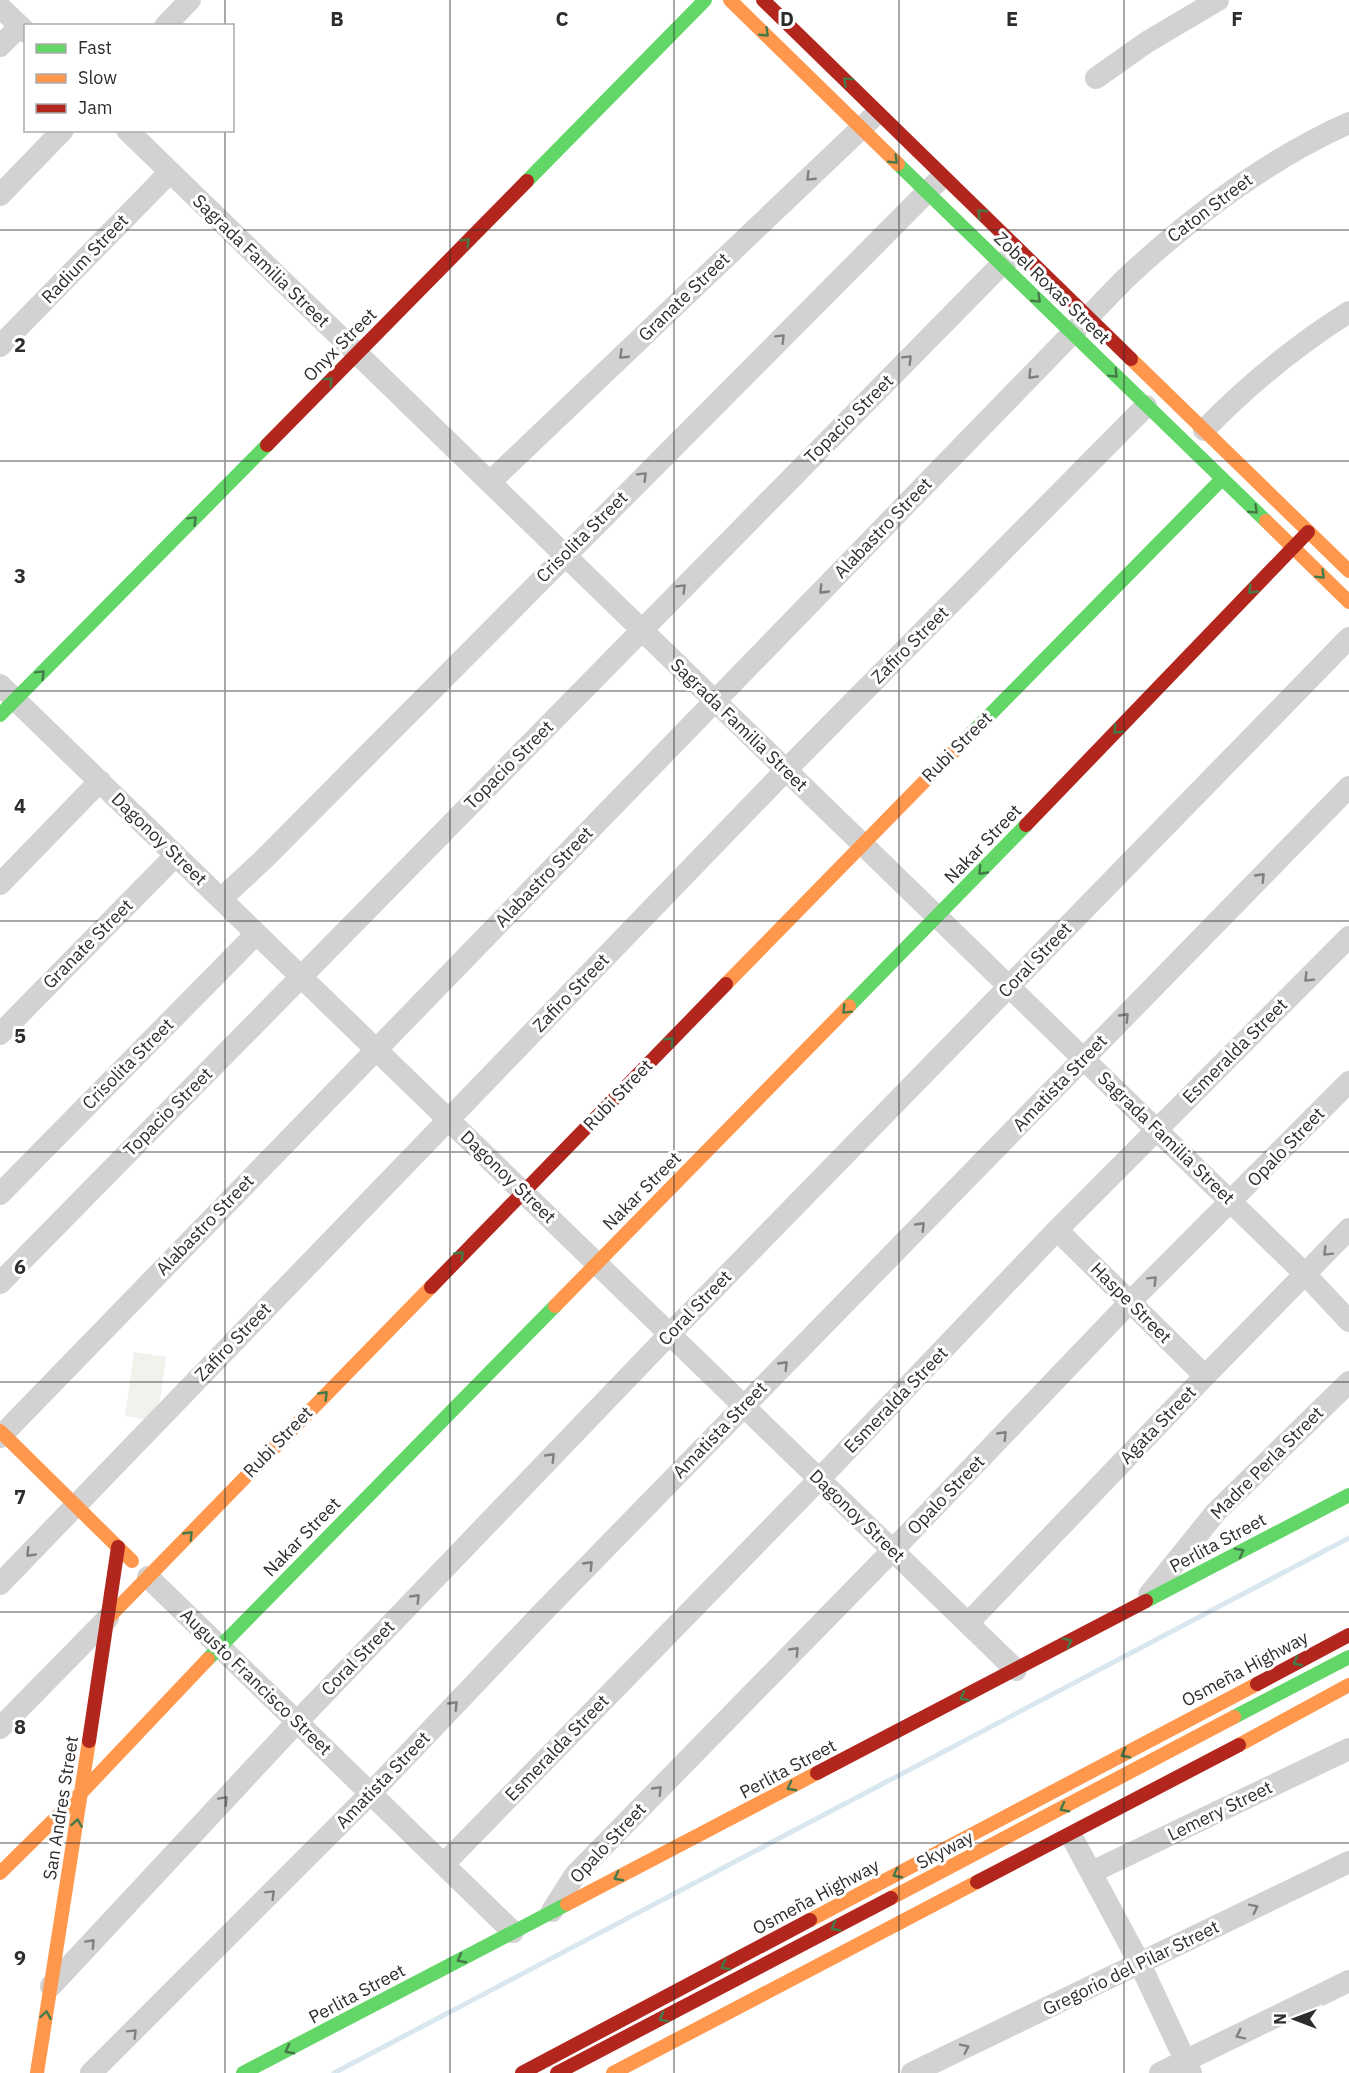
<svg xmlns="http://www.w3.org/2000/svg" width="1349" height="2073" font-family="'IBM Plex Sans',sans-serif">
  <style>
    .green { fill: #f0f3ec }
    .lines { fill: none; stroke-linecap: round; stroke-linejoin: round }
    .stream { stroke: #d9e7f0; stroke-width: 5 }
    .street { stroke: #d2d2d2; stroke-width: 22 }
    .fast { stroke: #63d668; stroke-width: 14 }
    .slow { stroke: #ff974d; stroke-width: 14 }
    .jam { stroke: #b3261e; stroke-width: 14 }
    .slow-bridge { stroke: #ff974d; stroke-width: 14 }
    .jam-bridge { stroke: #b3261e; stroke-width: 14 }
    .oneway { stroke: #457948 }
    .oneway2 { stroke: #808080 }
    .grid { fill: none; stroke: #2d2d2d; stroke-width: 1.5; stroke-opacity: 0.55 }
    .labels { text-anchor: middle; stroke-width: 6; stroke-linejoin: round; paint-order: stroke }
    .street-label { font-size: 18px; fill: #2d2d2d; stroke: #fff }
    .grid-label { font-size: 20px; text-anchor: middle; font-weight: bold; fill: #2d2d2d; stroke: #fff; stroke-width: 6; stroke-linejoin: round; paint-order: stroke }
  </style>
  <rect width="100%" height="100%" fill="#fff"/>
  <path class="green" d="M134,1352L166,1357L157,1421L125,1416Z"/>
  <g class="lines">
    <path class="stream" d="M334,2073L1349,1538"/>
    <path class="street" d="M0,7L26,32
      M165,26L190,0
      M0,46L20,26
      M1096,78L1147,42L1218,0
      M127,130L1305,1274L1349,1321
      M0,195L63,130
      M0,346L170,172
      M1204,430C1248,385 1295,346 1349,312
      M490,482L873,117
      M0,685L1016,1670
      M0,884L100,781
      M221,899L263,860L938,181
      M0,1034L176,855
      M0,1194L256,934
      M1057,1230L1205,1376
      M0,1283L1002,264L1014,255
      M0,1437L1124,280C1191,217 1264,161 1349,123
      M148,1577L513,1932
      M0,1584L786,770L1146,406
      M1149,1595L1216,1512L1349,1382
      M968,1623L1205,1376L1349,1229
      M0,1728L108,1618
      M1073,1839L1140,1964L1191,2073
      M444,1864L830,1468L1057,1230L1349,937
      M1092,1872L1349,1749
      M552,1911L575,1875L893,1550L1130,1302L1349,1082
      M51,1986L297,1722L660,1344L1349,638
      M91,2073L371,1793L544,1611L1349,787
      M912,2073L1349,1862
      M1160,2073L1349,1981"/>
    <path class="fast" d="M898,164L1266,521
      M527,181L705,0
      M0,715L267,445
      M964,741L1222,479
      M849,1006L1026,825
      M1146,1601L1349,1495
      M208,1659L555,1306
      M1234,1717L1349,1657
      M243,2073L567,1904"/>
    <path class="slow" d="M730,0L898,164
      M1131,359L1349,571
      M1266,521L1349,602
      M726,984L964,741
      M555,1306L849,1006
      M0,1431L132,1561
      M108,1618L431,1287
      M1239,1745L1349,1685
      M0,1873L82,1792L208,1659
      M891,1898L1234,1717
      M567,1904L817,1773
      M810,1920L1257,1684
      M37,2073L89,1741"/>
    <path class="jam" d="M763,0L1131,359
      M267,445L527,181
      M1026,825L1308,532
      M431,1287L726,984
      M1257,1684L1349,1635
      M89,1741L118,1547
      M817,1773L1146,1601
      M522,2073L810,1920
      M557,2073L891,1898"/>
    <path class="slow-bridge" d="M613,2073L977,1882"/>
    <path class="jam-bridge" d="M977,1882L1239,1745"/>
  </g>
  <defs><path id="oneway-chevron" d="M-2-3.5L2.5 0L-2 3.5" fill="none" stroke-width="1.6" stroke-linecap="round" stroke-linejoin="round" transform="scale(1.5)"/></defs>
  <g class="oneway">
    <use href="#oneway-chevron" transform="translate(765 33) rotate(44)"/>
    <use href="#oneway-chevron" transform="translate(847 81) rotate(-136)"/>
    <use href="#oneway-chevron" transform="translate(894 160) rotate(44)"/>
    <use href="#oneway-chevron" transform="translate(981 213) rotate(-136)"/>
    <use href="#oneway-chevron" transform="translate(466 242) rotate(-45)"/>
    <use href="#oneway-chevron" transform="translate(1037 299) rotate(44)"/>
    <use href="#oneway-chevron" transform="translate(1114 374) rotate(45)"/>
    <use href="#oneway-chevron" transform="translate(329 381) rotate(-45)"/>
    <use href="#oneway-chevron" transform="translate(1254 510) rotate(44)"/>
    <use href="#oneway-chevron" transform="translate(193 520) rotate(-45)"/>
    <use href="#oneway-chevron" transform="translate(1321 575) rotate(44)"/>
    <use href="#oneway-chevron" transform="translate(1252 590) rotate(134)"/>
    <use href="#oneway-chevron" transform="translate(41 674) rotate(-45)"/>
    <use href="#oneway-chevron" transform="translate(1117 730) rotate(134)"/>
    <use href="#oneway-chevron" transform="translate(982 871) rotate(134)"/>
    <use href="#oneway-chevron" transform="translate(846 1010) rotate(135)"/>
    <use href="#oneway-chevron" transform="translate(670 1041) rotate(-46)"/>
    <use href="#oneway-chevron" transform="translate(460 1255) rotate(-46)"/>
    <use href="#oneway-chevron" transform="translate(324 1395) rotate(-46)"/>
    <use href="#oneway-chevron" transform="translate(189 1535) rotate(-46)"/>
    <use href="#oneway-chevron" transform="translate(1240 1552) rotate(-28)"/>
    <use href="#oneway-chevron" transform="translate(1068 1642) rotate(-28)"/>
    <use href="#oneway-chevron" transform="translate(1297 1662) rotate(152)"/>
    <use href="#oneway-chevron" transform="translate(964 1697) rotate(152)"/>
    <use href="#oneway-chevron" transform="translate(1125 1754) rotate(152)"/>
    <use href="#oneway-chevron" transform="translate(791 1787) rotate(152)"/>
    <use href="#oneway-chevron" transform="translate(1064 1808) rotate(152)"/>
    <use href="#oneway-chevron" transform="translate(77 1823) rotate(-81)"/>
    <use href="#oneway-chevron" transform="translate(897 1874) rotate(152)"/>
    <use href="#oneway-chevron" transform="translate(618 1877) rotate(152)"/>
    <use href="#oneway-chevron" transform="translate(835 1927) rotate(152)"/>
    <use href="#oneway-chevron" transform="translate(461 1959) rotate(152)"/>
    <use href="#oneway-chevron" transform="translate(725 1966) rotate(152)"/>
    <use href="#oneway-chevron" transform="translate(46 2015) rotate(-80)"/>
    <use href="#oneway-chevron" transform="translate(663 2018) rotate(152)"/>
    <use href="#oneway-chevron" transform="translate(289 2050) rotate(152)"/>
  </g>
  <g class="oneway2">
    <use href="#oneway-chevron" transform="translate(810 177) rotate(136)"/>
    <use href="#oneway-chevron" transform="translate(781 338) rotate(-45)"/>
    <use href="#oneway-chevron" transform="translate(623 355) rotate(136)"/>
    <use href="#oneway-chevron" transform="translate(908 359) rotate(-45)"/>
    <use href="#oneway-chevron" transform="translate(1032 375) rotate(134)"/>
    <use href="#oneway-chevron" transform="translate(643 476) rotate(-45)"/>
    <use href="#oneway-chevron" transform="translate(682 588) rotate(-45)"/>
    <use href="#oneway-chevron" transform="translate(823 590) rotate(134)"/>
    <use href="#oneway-chevron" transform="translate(1261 877) rotate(-46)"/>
    <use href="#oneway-chevron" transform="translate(1308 978) rotate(135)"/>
    <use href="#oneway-chevron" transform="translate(1125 1017) rotate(-46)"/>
    <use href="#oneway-chevron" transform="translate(921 1226) rotate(-46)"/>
    <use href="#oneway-chevron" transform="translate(1327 1252) rotate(135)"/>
    <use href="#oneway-chevron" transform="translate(1153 1280) rotate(-45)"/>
    <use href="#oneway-chevron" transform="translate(784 1365) rotate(-46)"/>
    <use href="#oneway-chevron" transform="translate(1003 1435) rotate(-46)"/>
    <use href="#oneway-chevron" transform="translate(551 1457) rotate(-46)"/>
    <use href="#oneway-chevron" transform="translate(30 1553) rotate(134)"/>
    <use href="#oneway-chevron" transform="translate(589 1565) rotate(-46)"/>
    <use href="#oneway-chevron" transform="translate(416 1598) rotate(-46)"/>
    <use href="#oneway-chevron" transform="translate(795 1651) rotate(-46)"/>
    <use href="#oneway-chevron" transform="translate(454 1705) rotate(-46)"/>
    <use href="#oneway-chevron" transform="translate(658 1790) rotate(-46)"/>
    <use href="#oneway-chevron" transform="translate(224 1800) rotate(-47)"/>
    <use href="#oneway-chevron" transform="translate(271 1894) rotate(-45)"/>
    <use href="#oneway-chevron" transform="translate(1254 1908) rotate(-26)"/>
    <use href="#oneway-chevron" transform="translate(91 1943) rotate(-47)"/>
    <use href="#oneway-chevron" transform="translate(133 2033) rotate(-45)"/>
    <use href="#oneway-chevron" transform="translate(1240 2035) rotate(154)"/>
    <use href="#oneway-chevron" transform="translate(965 2048) rotate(-26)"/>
  </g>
  <path class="grid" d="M225,0V26M450,0V2073M674,0V2073M899,0V2073M1124,0V2073M225,130V2073M0,230H1349M0,461H1349M0,691H1349M0,921H1349M0,1152H1349M0,1382H1349M0,1612H1349M0,1843H1349"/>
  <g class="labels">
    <g class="street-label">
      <text transform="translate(1210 208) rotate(-37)" y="6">Caton Street</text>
      <text transform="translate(85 259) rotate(-46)" y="6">Radium Street</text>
      <text transform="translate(261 261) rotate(44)" y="6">Sagrada Familia Street</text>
      <text transform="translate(1052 288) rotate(44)" y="6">Zobel Roxas Street</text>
      <text transform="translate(684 297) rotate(-44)" y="6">Granate Street</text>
      <text transform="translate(340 345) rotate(-45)" y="6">Onyx Street</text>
      <text transform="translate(849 419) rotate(-45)" y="6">Topacio Street</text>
      <text transform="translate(883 528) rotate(-46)" y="6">Alabastro Street</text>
      <text transform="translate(582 537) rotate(-45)" y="6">Crisolita Street</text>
      <text transform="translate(910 645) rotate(-45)" y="6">Zafiro Street</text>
      <text transform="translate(739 725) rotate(44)" y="6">Sagrada Familia Street</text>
      <text transform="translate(957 747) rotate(-45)" y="6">Rubi Street</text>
      <text transform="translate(509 765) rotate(-45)" y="6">Topacio Street</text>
      <text transform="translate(159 839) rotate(44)" y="6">Dagonoy Street</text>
      <text transform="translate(983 844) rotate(-46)" y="6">Nakar Street</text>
      <text transform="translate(544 877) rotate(-46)" y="6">Alabastro Street</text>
      <text transform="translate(88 944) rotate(-45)" y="6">Granate Street</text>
      <text transform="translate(1035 960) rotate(-46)" y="6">Coral Street</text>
      <text transform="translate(571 993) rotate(-46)" y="6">Zafiro Street</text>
      <text transform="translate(1235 1051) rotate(-45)" y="6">Esmeralda Street</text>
      <text transform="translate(128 1064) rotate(-45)" y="6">Crisolita Street</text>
      <text transform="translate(1060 1083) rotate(-46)" y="6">Amatista Street</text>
      <text transform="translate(618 1095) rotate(-46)" y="6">Rubi Street</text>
      <text transform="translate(168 1112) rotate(-45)" y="6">Topacio Street</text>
      <text transform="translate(1166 1138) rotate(44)" y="6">Sagrada Familia Street</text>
      <text transform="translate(1286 1147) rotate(-46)" y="6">Opalo Street</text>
      <text transform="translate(508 1177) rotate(44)" y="6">Dagonoy Street</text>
      <text transform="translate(642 1191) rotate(-45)" y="6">Nakar Street</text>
      <text transform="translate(205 1225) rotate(-46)" y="6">Alabastro Street</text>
      <text transform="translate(1131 1303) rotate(45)" y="6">Haspe Street</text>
      <text transform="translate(695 1308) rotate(-46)" y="6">Coral Street</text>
      <text transform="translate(233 1342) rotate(-46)" y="6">Zafiro Street</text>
      <text transform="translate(896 1400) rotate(-46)" y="6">Esmeralda Street</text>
      <text transform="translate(1158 1425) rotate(-46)" y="6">Agata Street</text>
      <text transform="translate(720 1430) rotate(-46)" y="6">Amatista Street</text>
      <text transform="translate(278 1442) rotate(-46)" y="6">Rubi Street</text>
      <text transform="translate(1267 1463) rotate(-45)" y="6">Madre Perla Street</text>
      <text transform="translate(946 1495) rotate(-46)" y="6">Opalo Street</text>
      <text transform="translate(857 1516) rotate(44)" y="6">Dagonoy Street</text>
      <text transform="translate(302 1537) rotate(-46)" y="6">Nakar Street</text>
      <text transform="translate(1218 1543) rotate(-28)" y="6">Perlita Street</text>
      <text transform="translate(358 1658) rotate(-46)" y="6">Coral Street</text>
      <text transform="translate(1245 1669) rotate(-28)" y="6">Osmeña Highway</text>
      <text transform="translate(256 1682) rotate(44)" y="6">Augusto Francisco Street</text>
      <text transform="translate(557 1748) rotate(-46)" y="6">Esmeralda Street</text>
      <text transform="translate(788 1769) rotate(-28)" y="6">Perlita Street</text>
      <text transform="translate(383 1780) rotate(-46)" y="6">Amatista Street</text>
      <text transform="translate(61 1808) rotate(-81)" y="6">San Andres Street</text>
      <text transform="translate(1220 1811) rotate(-26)" y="6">Lemery Street</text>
      <text transform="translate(608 1843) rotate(-47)" y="6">Opalo Street</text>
      <text transform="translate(945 1850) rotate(-28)" y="6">Skyway</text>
      <text transform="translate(816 1897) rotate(-28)" y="6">Osmeña Highway</text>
      <text transform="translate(1131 1968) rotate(-26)" y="6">Gregorio del Pilar Street</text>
      <text transform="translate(357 1994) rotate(-28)" y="6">Perlita Street</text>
    </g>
  </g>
  <g class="grid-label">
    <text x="337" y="26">B</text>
    <text x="562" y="26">C</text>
    <text x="787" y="26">D</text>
    <text x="1012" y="26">E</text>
    <text x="1237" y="26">F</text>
    <text x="20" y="352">2</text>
    <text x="20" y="583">3</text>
    <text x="20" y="813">4</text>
    <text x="20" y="1043">5</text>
    <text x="20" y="1274">6</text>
    <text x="20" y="1504">7</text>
    <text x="20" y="1734">8</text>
    <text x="20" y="1965">9</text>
  </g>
  <rect x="24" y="24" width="210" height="108" fill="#ffffff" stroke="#ababab" stroke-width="1.5"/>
  <rect x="36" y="44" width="30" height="9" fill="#63d668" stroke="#ababab" stroke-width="1.5"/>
  <text x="78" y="54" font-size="18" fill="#2d2d2d">Fast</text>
  <rect x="36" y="74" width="30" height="9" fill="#ff974d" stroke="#ababab" stroke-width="1.5"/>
  <text x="78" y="84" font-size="18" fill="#2d2d2d">Slow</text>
  <rect x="36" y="104" width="30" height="9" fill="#b3261e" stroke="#ababab" stroke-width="1.5"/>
  <text x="78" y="114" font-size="18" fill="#2d2d2d">Jam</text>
  <g transform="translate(1295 2019) rotate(270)" stroke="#ffffff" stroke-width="4.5" paint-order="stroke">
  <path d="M0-4.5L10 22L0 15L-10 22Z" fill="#2d2d2d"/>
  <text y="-9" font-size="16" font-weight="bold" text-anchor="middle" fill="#2d2d2d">N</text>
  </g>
</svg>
